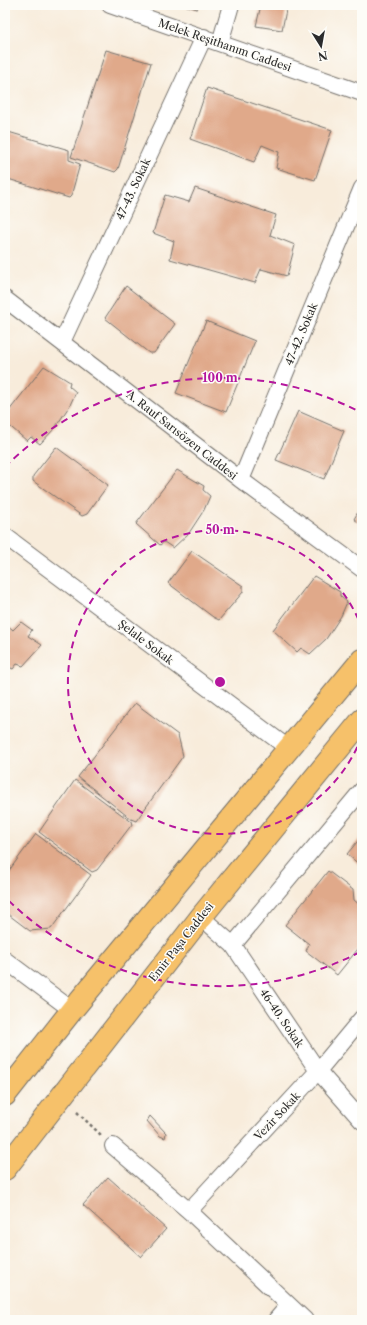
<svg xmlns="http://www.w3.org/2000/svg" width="367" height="1325" font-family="'Libre Caslon Text',serif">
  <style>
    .building { fill: #e0a98a }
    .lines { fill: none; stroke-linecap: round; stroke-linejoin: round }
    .minor-casing { stroke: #736f69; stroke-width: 18 }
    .primary-casing { stroke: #736f69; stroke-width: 24 }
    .path { stroke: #736f69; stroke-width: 2.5; stroke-dasharray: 3 3; stroke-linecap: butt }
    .minor { stroke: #fff; stroke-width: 16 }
    .primary { stroke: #f6c16b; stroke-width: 22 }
    .ring { fill: none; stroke: #b5179e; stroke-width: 2; stroke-dasharray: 7 5 }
    .labels { text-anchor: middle; stroke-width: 3; stroke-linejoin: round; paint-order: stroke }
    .street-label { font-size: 11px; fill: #2b2b2b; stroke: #fdfcf7 }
    .centre { fill: #b5179e; stroke: #fdfcf7; stroke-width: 2 }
    .ring-label { font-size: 12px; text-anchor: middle; font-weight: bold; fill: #b5179e; stroke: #fdfcf7; stroke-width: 3; stroke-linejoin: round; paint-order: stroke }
  </style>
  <rect width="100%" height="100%" fill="#fdfcf7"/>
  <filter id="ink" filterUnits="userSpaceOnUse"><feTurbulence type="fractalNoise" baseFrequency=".025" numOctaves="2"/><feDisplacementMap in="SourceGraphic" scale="8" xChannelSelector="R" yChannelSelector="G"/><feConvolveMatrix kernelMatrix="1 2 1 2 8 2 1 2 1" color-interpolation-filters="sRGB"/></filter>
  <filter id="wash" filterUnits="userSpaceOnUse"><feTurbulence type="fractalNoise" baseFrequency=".012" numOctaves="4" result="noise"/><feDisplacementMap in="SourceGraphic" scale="16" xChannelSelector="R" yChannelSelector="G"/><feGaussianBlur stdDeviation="0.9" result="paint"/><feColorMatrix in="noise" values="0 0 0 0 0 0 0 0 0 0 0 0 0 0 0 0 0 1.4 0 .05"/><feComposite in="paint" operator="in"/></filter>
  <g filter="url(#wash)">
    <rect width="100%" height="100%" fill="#f8ecdb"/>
    <g id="blocks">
      <path class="building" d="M184,5H199L197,9Z
        M261,5H287L282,30L256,26Z
        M106,50L151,63L118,169L115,172L71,157Z
        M207,88L332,130L315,180L276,168L279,152L262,145L254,162L190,139Z
        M5,131L69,150V160L80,164L71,196L69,198L5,178Z
        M195,188L276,215L270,235L295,245L287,276L261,269L255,283L170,259L174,241L153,233L165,195L189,202Z
        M126,286L175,324L154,353H149L105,318Z
        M206,321L255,341L226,412L176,393Z
        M44,366L70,382L69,386L76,392L70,405L55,428L40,444L31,437L27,441L5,422V416Z
        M298,411L344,431L324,479L276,460Z
        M56,447L108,485L87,514L82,516L33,481V476Z
        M177,470L204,486L203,490L210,496L204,510L189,533L173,548L164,542L160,545L136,524Z
        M362,505V525L354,519Z
        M192,551L243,586V592L219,620L213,617L168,583Z
        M314,576L340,592V596L347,602L341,616L326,639L310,654L301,648L297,652L273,630Z
        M21,622L32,630L28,636L42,645L23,666L17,664L13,669L5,665V623L13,630Z
        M135,703L178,735L183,756L136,821L131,819L78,777Z
        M75,780L133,823L97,870L92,872L39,832Z
        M36,834L91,875L51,929L30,931L5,912V876Z
        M362,836V867L347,854Z
        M328,871L353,890L354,900L362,907V944L337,975L306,951L309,944L285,925Z
        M150,1116L166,1133L165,1138L160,1136L147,1121Z
        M108,1177L166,1229L141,1257L83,1205Z"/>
    </g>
  </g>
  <g filter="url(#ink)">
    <use href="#blocks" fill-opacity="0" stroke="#736f69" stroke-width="1"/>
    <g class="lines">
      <g class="minor-casing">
        <path id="minor" d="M110,5L362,93
          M220,43L231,5
          M5,299L241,480L362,569
          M62,342L204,37
          M241,480L362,188
          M5,536L288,748
          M201,917L233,945L318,1071L362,1121
          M233,945L362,790
          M5,960L72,1010
          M113,1146L189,1211L305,1320
          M189,1211L318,1071L362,1018
          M276,1320L289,1305"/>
      </g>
      <g class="primary-casing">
        <path id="primary" d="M5,1095L72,1010L362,660
          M5,1169L201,917L362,720"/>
      </g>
      <path class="path" d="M77,1112L101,1135"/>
      <use href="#minor" class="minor"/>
      <use href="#primary" class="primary"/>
    </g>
  </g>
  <g class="ring">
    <path d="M362 736A152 152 0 1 1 362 628"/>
    <path d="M360 952A304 304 0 0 1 5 897M5 467A304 304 0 0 1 360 412"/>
  </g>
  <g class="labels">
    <g class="street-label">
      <text transform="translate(225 45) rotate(19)" y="4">Melek Reşithanım Caddesi</text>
      <text transform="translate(133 189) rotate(-65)" y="4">47-43. Sokak</text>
      <text transform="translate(301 334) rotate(-67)" y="4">47-42. Sokak</text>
      <text transform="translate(182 435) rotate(38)" y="4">A. Rauf Sarısözen Caddesi</text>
      <text transform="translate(146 642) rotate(37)" y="4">Şelale Sokak</text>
      <text transform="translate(181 942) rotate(-52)" y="4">Emir Paşa Caddesi</text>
      <text transform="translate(282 1018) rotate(56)" y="4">46-40. Sokak</text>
      <text transform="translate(277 1116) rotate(-47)" y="4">Vezir Sokak</text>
    </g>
  </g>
  <circle cx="220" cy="682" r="6" class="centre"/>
  <g class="ring-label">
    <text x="220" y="382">100 m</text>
    <text x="220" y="534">50 m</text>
  </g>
  <rect width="367" height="1325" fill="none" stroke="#fdfcf7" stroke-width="20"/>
  <g transform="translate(321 46) rotate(169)" stroke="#fdfcf7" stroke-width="3" paint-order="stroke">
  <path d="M0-3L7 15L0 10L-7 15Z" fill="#2b2b2b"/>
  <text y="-6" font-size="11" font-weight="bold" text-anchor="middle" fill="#2b2b2b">N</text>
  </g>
</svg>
